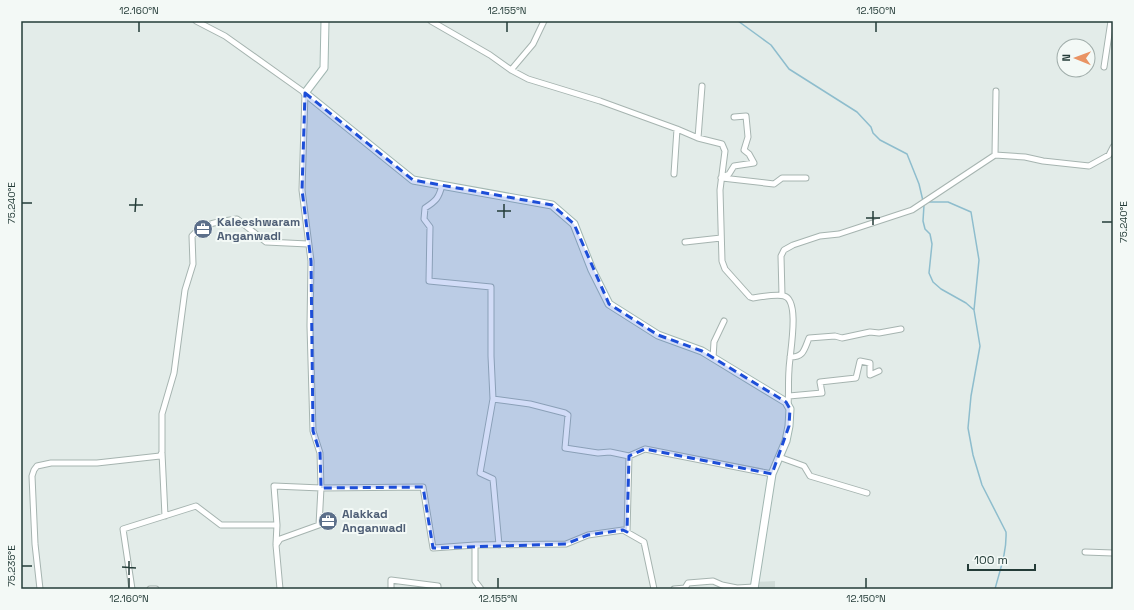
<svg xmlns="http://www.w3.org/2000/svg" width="1134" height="610" font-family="'Space Grotesk',sans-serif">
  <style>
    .built { fill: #d1dcd8 }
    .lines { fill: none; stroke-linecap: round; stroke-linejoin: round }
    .stream { stroke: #8ebdcd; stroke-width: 1.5 }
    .street-casing { stroke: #a6b4b0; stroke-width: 7 }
    .secondary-casing { stroke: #a2b7b2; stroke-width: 9 }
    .street { stroke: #fff; stroke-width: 5 }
    .secondary { stroke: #fff; stroke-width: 7 }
    .marked { fill: #1d4ed8; fill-opacity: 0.2; stroke: #1d4ed8; stroke-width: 3; stroke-dasharray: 8 5; stroke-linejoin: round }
    .ticks { fill: none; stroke: #243c38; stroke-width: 1.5 }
    .labels { text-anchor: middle; stroke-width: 4; stroke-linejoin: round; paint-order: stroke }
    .service-label { font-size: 12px; font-weight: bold; fill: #4e5e75; stroke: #f3f9f6; text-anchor: start }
    .neatline { fill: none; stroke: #243c38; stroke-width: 1.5 }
    .ticks-label { font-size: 10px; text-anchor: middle; fill: #243c38 }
  </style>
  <rect width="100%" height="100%" fill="#e3ece9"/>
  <path class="built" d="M775,581V589H755V582Z"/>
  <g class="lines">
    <path class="stream" d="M738,21L771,45L789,69L857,112L871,127L873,133L880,140L907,154L919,184L923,201
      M928,202H948L971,212L979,260L974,310
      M924,205L923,221L925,229L930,234L932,244L929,273L933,282L941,289L966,303L974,310L980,346L971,396L968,428L973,455L982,485L1006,532C1007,551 1000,570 995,589"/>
    <g class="street-casing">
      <path id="street" d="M196,21L225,36L305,93L302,190L311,261L310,326L313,431L320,453L321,488L319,525L280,539L276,545L280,589
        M431,21L490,55L511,70L528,79L600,101L677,129L698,138L722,144L725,151L720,190L722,261L725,269L750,297L753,298C759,297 779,294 784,296C801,300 789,357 789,370C788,382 789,393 788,405
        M1104,67L1111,21
        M511,70L533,44L544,21
        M698,138L702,86
        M995,155L996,91
        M674,174L677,129
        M721,178L729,174L734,166L754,163L749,154L744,150L748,137L746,116L734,117
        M722,178L774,184L782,178H806
        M442,185C439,198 436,201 425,208L424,219L430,227L429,281L491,287V356L493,399L530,404L565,413L568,415L565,448L598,453L610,452L629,456L645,449L772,474
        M685,242L721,238
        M782,295L781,256L784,250L793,245L820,236L839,234L912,210L995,155L1025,157L1043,161L1089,166L1109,155L1113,147
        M790,357C804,357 804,350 809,338L835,336L842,338L870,332L879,333L901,329
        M713,358L714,342L724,321
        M789,396L822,393L820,382L856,378L860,361L870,363V375L879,371
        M493,399L480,473L493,479L499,545
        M162,453L165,516
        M779,457L804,466L810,476L867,493
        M627,532L629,456
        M276,544L277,525
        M1085,552L1113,553
        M40,589L35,544L32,476L34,470L37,466L51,463H97L160,456L162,452V414L174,373L185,290L193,264L192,236C204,222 220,222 237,219L266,242L308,244
        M132,589L123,529L196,506L221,525H277L274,486L321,488L423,487L433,548L475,545
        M150,589H156
        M391,589V580L438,586V589
        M481,589L475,581V545L566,544L588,535L623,530L644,542L654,589
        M674,589L685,588L688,583L713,581L722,585L737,588L754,587"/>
    </g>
    <g class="secondary-casing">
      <path id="secondary" d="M325,21L324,68L305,93L413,180L552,205L574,224L592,270L609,304L658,335L702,351L786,402L790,409L789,426L786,441L772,474L754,589"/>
    </g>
    <use href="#street" class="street"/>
    <use href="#secondary" class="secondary"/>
  </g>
  <path class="marked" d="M305,93L413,180L552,205L574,224L609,304L658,335L702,351L786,402L790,409L789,426L772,474L645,449L629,456L627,532L623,530L588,535L566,544L433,548L423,487L321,488L320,453L313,431L311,261L302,190Z"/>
  <path class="ticks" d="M139,32V22M507,32V22M876,32V22M22,203H32M129,205H143M497,211H511M135,212L136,198M504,218V204M866,218H880M1102,222H1112M873,225V211M22,566H32M122,567L136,568M129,575V561M129,588V578M498,588V578M866,588V578"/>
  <defs>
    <g id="office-disc" transform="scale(1)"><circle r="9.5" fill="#5c6f8a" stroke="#f3f9f6"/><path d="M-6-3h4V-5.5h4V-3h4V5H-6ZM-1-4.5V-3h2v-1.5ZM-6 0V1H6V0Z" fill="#fff"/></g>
  </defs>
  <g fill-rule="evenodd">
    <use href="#office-disc" x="203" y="229"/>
    <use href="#office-disc" x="328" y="521"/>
  </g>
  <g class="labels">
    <g class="service-label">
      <text x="217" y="226">Kaleeshwaram<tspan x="217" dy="14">Anganwadi</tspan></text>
      <text x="342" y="518">Alakkad<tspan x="342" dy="14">Anganwadi</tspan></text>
    </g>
  </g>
  <rect width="1134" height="610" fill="none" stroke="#f3f9f6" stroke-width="44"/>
  <g transform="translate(1076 58) rotate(271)"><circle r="19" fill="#f3f9f6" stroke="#a0adaa"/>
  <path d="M0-3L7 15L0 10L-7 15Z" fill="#e99363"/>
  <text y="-6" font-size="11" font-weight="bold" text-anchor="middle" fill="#243c38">N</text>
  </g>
  <path d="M968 564v6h67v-6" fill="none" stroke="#243c38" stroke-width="2"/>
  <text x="974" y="564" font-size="12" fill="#243c38" stroke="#f3f9f6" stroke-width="3" paint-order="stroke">100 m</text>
  <rect x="22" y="22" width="1090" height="566" class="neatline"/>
  <g class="ticks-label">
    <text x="139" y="14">12.160°N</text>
    <text x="507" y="14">12.155°N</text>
    <text x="876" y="14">12.150°N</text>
    <text transform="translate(11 203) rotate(-90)" y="4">75.240°E</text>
    <text transform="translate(1123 222) rotate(-90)" y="4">75.240°E</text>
    <text transform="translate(11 566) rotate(-90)" y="4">75.235°E</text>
    <text x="129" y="602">12.160°N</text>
    <text x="498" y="602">12.155°N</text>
    <text x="866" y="602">12.150°N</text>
  </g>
</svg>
